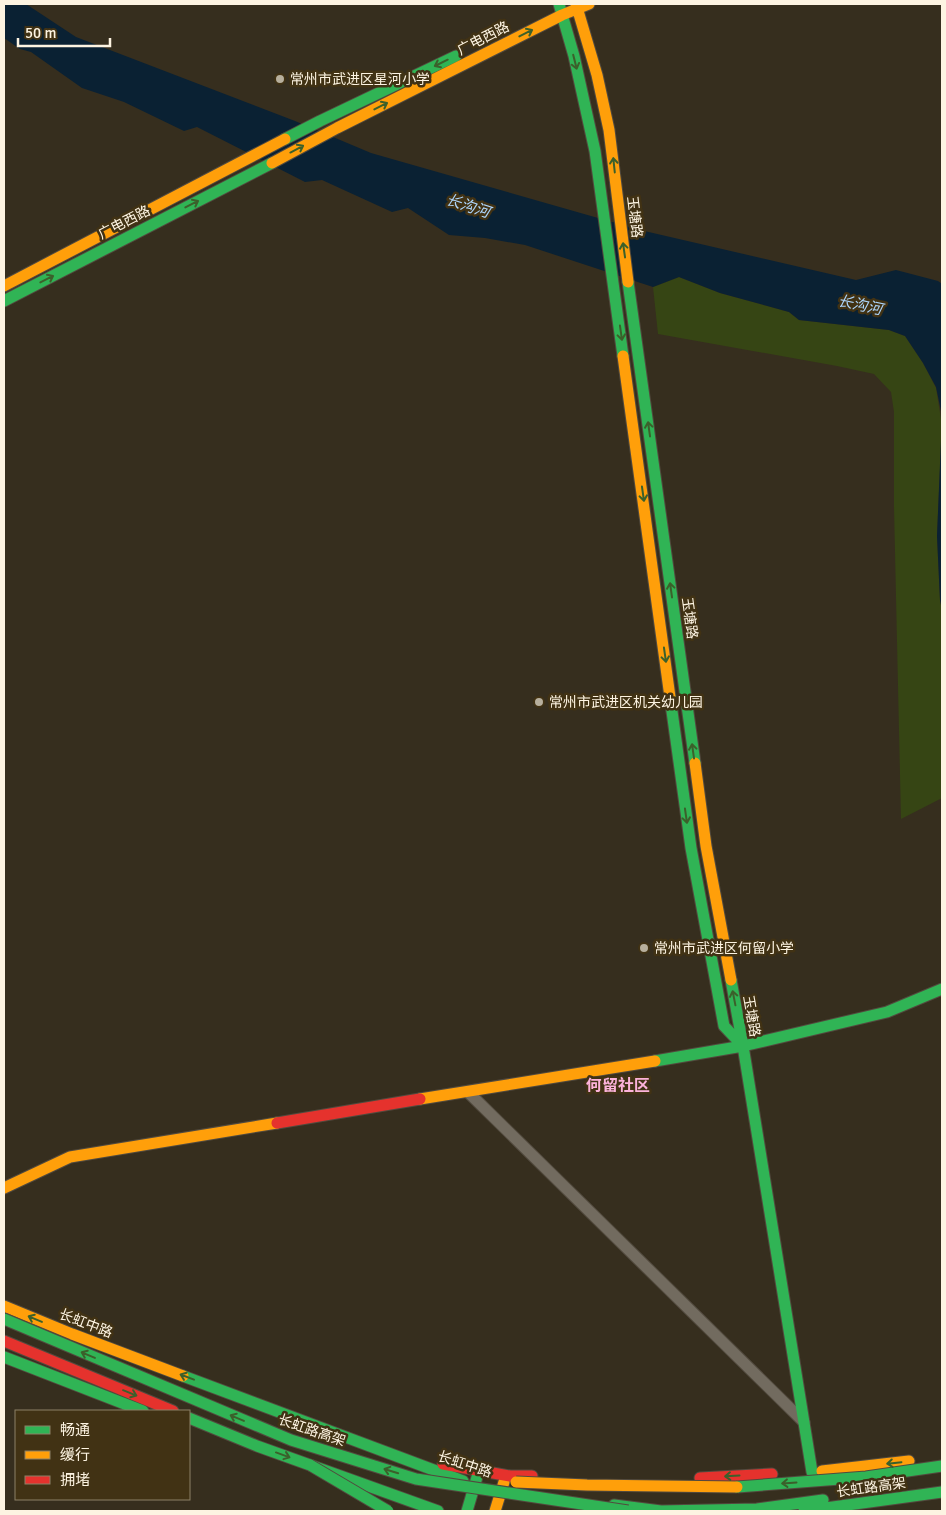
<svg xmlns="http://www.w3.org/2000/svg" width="946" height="1515" font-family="Signika,'Noto Sans SC',sans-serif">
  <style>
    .green { fill: #364514 }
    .water { fill: #0a2133 }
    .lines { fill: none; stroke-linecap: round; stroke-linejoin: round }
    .street-casing { stroke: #524a3e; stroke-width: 13 }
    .fast-casing { stroke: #524a3e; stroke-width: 13 }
    .slow-casing { stroke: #524a3e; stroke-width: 13 }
    .jam-casing { stroke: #524a3e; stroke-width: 13 }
    .street { stroke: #726b5f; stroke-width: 11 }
    .fast { stroke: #30b455; stroke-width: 11 }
    .slow { stroke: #ff9f0a; stroke-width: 11 }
    .jam { stroke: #e5322d; stroke-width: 11 }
    .fast-bridge-casing { stroke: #524a3e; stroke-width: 13; stroke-linecap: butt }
    .slow-bridge-casing { stroke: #524a3e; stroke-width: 13; stroke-linecap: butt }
    .fast-bridge { stroke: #30b455; stroke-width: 11 }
    .slow-bridge { stroke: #ff9f0a; stroke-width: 11 }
    .oneway { stroke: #3b602b }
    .poi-dot { fill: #b7af9d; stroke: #413214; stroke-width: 2 }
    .labels { text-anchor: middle; stroke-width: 5; stroke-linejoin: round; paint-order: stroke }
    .street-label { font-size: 14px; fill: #fdf4e2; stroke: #413214 }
    .poi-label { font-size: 14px; fill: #fdf4e2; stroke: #413214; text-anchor: start }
    .water-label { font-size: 15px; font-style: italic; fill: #add6fd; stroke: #413214 }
    .quarter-label { font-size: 16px; font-weight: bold; fill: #fcb2da; stroke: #413214 }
  </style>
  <rect width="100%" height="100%" fill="#362e1e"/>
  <path class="green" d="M679,277L720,293L789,312L799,320L889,330L905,336L923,363L936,388L942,425L937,536L940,600L942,610V798L901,819L894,507V412L891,392L874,374L837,366L658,334L653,287Z"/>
  <path class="water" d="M4,4H26L76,37L295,121L371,153L640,230L856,280L896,270L938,281L942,284V610L940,600L937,536L942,416L936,387L923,363L905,336L889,330L799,320L789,312L720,293L679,277L653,287L525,245L485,238L449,235L408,208L392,212L322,180L305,182L197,127L184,131L124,102L82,88L31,52L20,49L4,38Z"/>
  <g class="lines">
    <g class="street-casing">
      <path id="street" d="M468,1092L804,1422"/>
    </g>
    <g class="fast-casing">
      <path id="fast" d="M559,4L574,56L595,151L623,356
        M285,139L320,121L456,56
        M628,282L695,763
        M4,301L272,163
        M670,697L691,848L724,1026L743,1046
        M731,980L743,1046L812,1472
        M655,1061L743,1046L887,1012L942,989
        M4,1357L143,1411
        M183,1376L463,1481
        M189,1418L257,1446L438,1511
        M614,1505L661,1511L757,1509L823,1500
        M467,1511L477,1477
        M804,1511L942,1492"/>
    </g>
    <g class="slow-casing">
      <path id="slow" d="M576,4L597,75L609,130L628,282
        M272,163L337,128L562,15L589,4
        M4,286L285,139
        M623,356L670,697
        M695,763L706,846L731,980
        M420,1099L655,1061
        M4,1188L70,1157L277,1123
        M4,1306L72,1334L183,1376
        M822,1471L909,1461
        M495,1511L504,1482"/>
    </g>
    <g class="jam-casing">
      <path id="jam" d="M277,1123L420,1099
        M4,1341L173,1411
        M443,1464L510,1476H532
        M700,1478L772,1474"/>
    </g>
    <use href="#street" class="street"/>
    <use href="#fast" class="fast"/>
    <use href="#slow" class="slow"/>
    <use href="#jam" class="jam"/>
    <g class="fast-bridge-casing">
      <path id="fast-bridge" d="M4,1319L291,1440L416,1479L628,1511
        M310,1465L388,1511
        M737,1487L866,1477L942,1466"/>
    </g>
    <g class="slow-bridge-casing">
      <path id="slow-bridge" d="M516,1482L587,1485L737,1487"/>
    </g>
    <use href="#fast-bridge" class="fast-bridge"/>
    <use href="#slow-bridge" class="slow-bridge"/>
  </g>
  <defs><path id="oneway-shaft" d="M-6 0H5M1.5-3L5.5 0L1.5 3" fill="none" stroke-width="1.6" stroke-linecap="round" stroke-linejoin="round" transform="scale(1.25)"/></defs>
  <g class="oneway">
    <use href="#oneway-shaft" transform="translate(526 33) rotate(-27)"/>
    <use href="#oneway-shaft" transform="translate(575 62) rotate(76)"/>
    <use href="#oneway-shaft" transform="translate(441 63) rotate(154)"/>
    <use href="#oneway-shaft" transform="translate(381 106) rotate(-27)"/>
    <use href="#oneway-shaft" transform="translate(297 149) rotate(-28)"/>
    <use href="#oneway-shaft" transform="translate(614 165) rotate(-96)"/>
    <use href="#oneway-shaft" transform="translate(192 204) rotate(-27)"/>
    <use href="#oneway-shaft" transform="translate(624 250) rotate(-98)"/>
    <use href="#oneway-shaft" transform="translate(47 279) rotate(-27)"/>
    <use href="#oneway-shaft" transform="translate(621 333) rotate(82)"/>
    <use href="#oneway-shaft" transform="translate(649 429) rotate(-98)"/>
    <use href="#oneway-shaft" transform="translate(643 494) rotate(82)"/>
    <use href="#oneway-shaft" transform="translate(671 590) rotate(-98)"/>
    <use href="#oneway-shaft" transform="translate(665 655) rotate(82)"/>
    <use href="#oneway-shaft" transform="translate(693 751) rotate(-98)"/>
    <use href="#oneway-shaft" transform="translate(686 816) rotate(82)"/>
    <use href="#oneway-shaft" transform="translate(734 998) rotate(-101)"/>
    <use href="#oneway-shaft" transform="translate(35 1319) rotate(-157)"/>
    <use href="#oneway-shaft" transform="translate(88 1355) rotate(-157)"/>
    <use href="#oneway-shaft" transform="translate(187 1377) rotate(-159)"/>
    <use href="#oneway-shaft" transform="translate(130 1393) rotate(22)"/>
    <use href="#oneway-shaft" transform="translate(237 1418) rotate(-157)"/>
    <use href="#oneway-shaft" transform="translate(283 1455) rotate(20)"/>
    <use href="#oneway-shaft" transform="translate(894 1463) rotate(174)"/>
    <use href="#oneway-shaft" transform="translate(391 1471) rotate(-163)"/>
    <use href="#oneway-shaft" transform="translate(732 1476) rotate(177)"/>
    <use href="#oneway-shaft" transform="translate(789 1483) rotate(176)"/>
  </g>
  <g class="poi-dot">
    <circle cx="280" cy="79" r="5"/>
    <circle cx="539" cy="702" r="5"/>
    <circle cx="644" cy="948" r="5"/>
  </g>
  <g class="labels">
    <g class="street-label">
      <text transform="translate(483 38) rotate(-27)" y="5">广电西路</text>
      <text transform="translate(635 217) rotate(83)" y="5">玉塘路</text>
      <text transform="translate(124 222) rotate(-27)" y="5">广电西路</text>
      <text transform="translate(690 618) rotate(82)" y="5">玉塘路</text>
      <text transform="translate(752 1016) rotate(80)" y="5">玉塘路</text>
      <text transform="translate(86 1323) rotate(21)" y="5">长虹中路</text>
      <text transform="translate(312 1430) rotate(19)" y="5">长虹路高架</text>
      <text transform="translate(465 1464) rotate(18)" y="5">长虹中路</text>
      <text transform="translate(871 1487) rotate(-8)" y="5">长虹路高架</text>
    </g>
    <g class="poi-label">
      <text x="290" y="84">常州市武进区星河小学</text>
      <text x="549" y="707">常州市武进区机关幼儿园</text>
      <text x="654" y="953">常州市武进区何留小学</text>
    </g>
    <g class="water-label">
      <text transform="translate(468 206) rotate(18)" y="5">长沟河</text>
      <text transform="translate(860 305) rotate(12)" y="5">长沟河</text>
    </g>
    <g class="quarter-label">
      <text x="618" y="1091">何留社区</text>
    </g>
  </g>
  <rect width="946" height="1515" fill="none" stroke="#fdf4e2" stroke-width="10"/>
  <rect x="15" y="1410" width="175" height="90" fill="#413214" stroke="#8c8066"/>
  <rect x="25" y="1426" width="25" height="8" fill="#30b455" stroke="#8c8066"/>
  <text x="60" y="1435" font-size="15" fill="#fdf4e2">畅通</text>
  <rect x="25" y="1451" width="25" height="8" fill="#ff9f0a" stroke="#8c8066"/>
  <text x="60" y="1460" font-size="15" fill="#fdf4e2">缓行</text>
  <rect x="25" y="1476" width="25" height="8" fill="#e5322d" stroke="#8c8066"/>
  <text x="60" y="1485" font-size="15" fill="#fdf4e2">拥堵</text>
  <path d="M18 38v8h92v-8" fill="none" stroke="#fdf4e2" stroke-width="2.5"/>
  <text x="25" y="38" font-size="15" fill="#fdf4e2" stroke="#413214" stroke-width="4" paint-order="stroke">50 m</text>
</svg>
